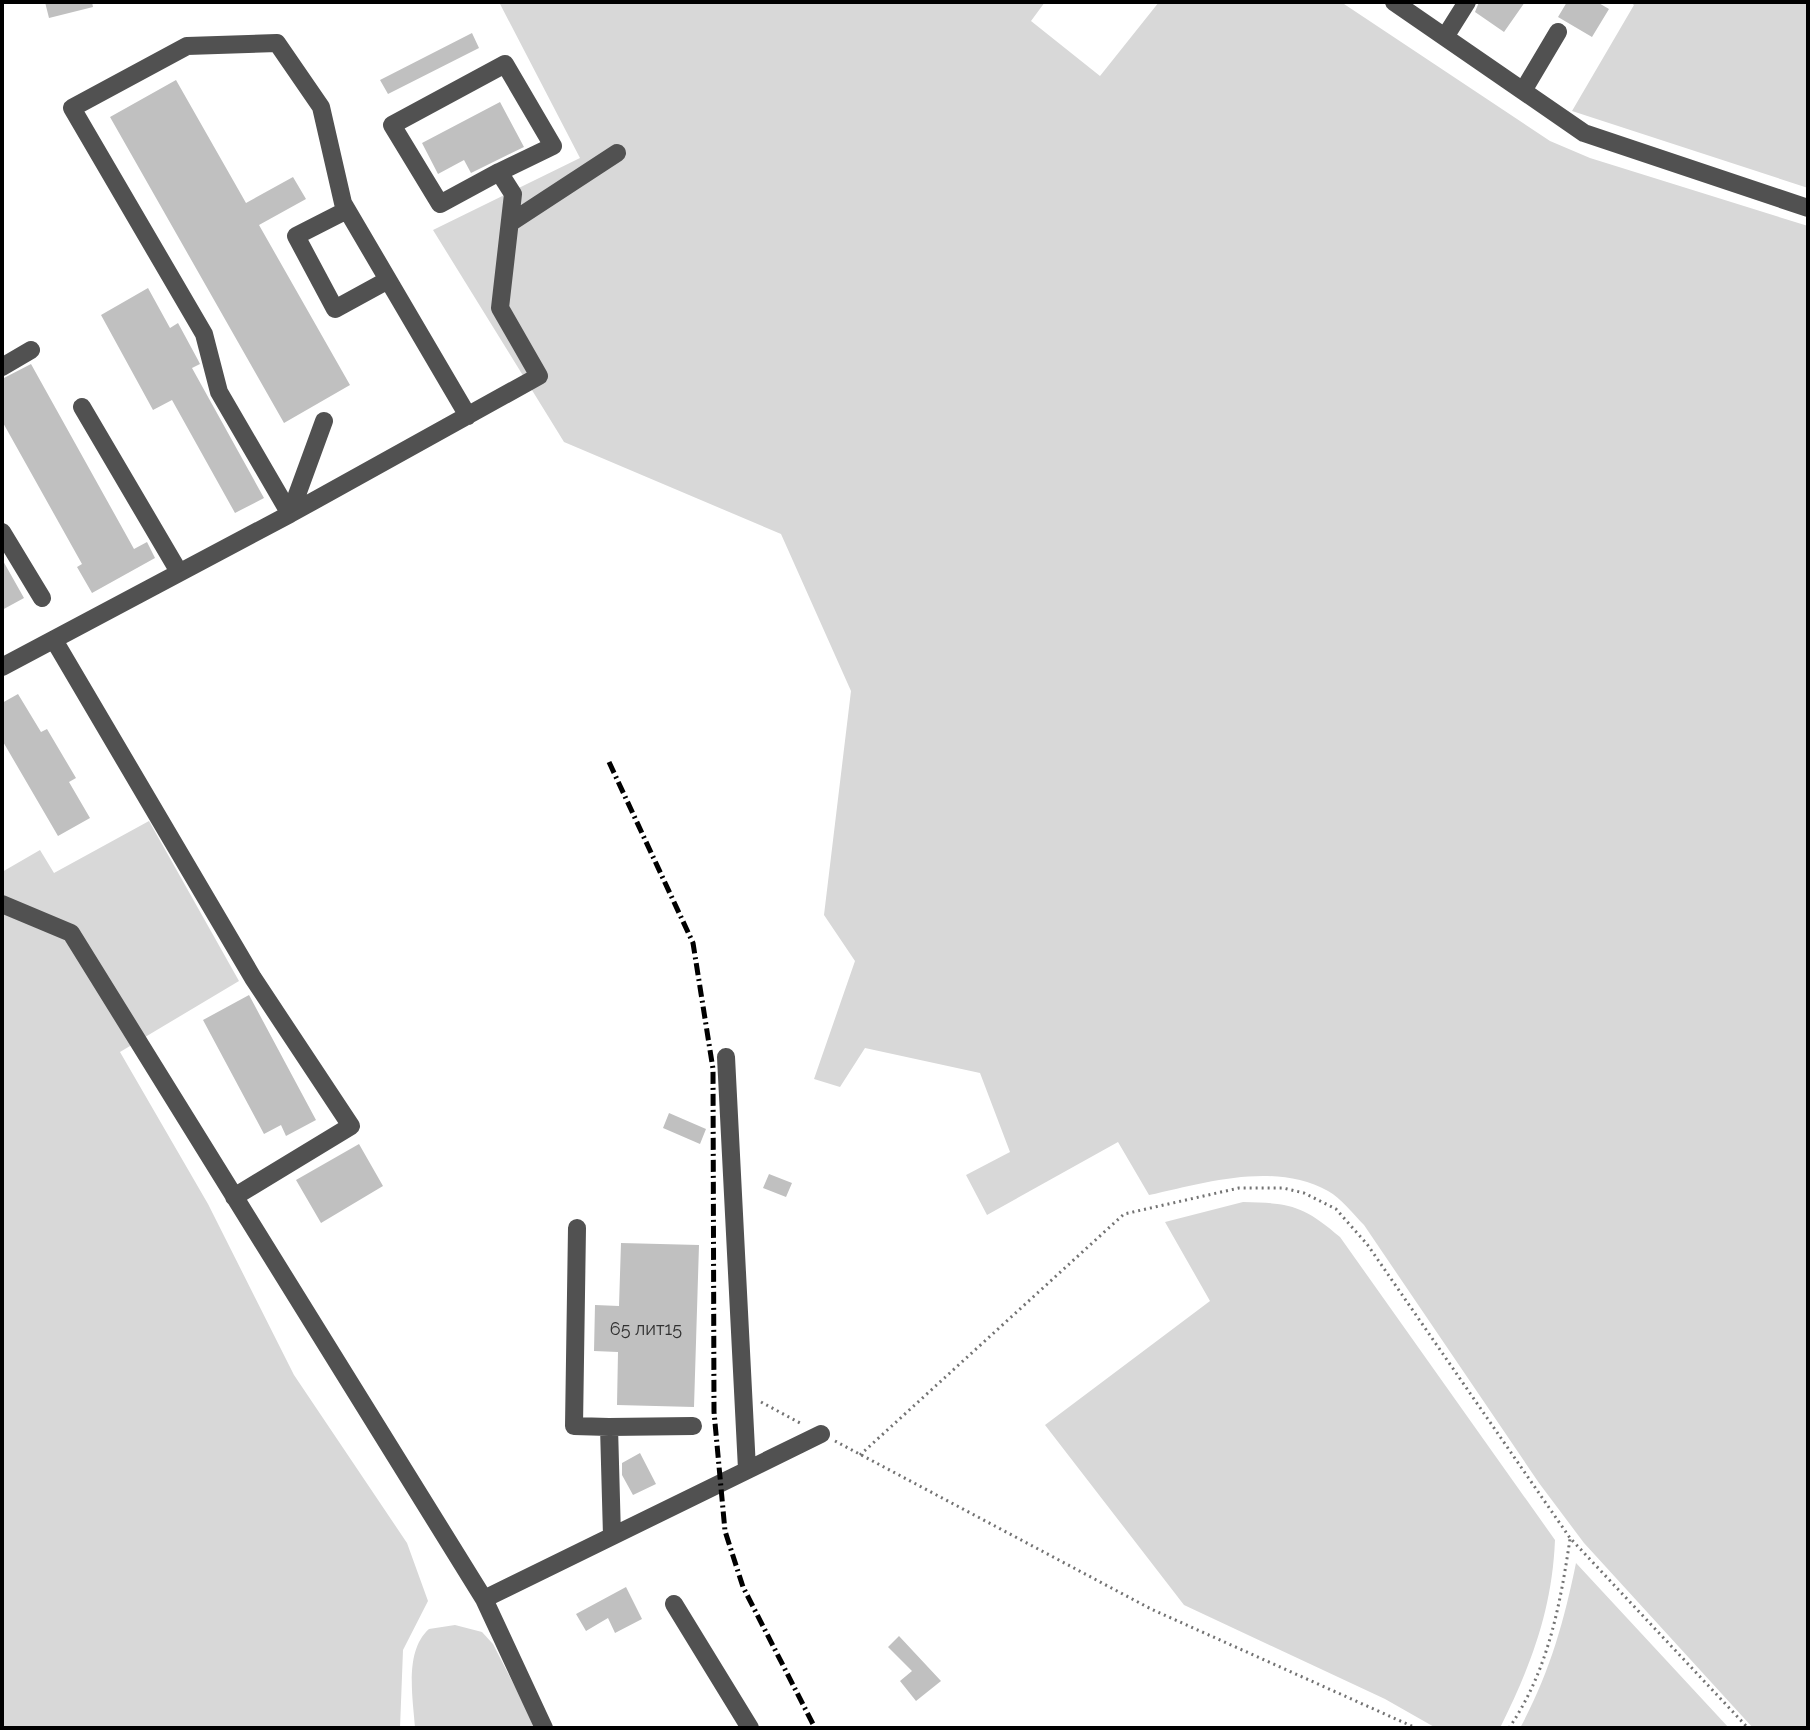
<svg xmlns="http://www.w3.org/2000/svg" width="1810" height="1730" font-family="Raleway,sans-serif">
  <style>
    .green { fill: #d8d8d8 }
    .building { fill: #c0c0c0 }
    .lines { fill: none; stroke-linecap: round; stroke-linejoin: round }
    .path { stroke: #737373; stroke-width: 3; stroke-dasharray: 2 4; stroke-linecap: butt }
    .minor { stroke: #515151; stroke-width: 18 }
    .rail { stroke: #000; stroke-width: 5; stroke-dasharray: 12 4 2 4; stroke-linecap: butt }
    .labels { text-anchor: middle; stroke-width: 7; stroke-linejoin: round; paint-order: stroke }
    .number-label { font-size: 18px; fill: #303030 }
  </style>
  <rect width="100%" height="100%" fill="#fff"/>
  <path class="green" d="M499,2H1045L1031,21L1100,76L1159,2H1341L1550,141L1590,158L1808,226V1728H1753L1584,1543L1539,1483L1364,1225C1353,1214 1341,1198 1328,1191C1274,1161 1204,1183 1149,1195L1118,1142L987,1215L966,1175L1010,1152L980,1073L865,1048L840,1087L814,1079L855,961L824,915L851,691L781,534L564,442L433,230L580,158Z
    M1630,2H1808V188L1572,111L1634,5Z
    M149,821L239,981L120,1052L208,1204L294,1375L407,1543L428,1601L403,1650L400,1728H2V872L40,850L54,873Z
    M1243,1202C1290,1203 1303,1205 1340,1237L1555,1540C1552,1611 1531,1665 1500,1728H1436L1385,1699L1184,1605L1045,1425L1210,1301L1165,1222Z
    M1576,1563L1729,1728H1520C1549,1675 1564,1622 1576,1563Z
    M455,1625L482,1632L493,1644L536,1728H415C413,1698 404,1651 429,1629Z"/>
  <path class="building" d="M45,2H92L93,7L49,18Z
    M1479,2H1525L1504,32L1475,12Z
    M1567,2H1597L1609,9L1592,37L1558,17Z
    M472,33L479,48L388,94L380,80Z
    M176,80L246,203L293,177L306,199L259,225L350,385L284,423L110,117Z
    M500,102L524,147L471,173L464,160L438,174L422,143Z
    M148,288L170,328L178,323L198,360L200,364L192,368L264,498L235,513L172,400L153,410L101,315Z
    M31,364L134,549L147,542L155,558L92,593L77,567L82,564L2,421V379Z
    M2,559L24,598L2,610Z
    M18,694L41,732L47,729L76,778L69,782L90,818L58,836L2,740V703Z
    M249,995L316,1120L286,1136L281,1125L264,1134L203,1020Z
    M669,1113L706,1129L700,1144L663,1128Z
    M359,1144L383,1186L321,1223L296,1180Z
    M769,1174L792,1183L786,1197L763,1188Z
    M621,1243L699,1245L694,1407L617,1405L618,1352L594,1351L595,1305L619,1306Z
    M640,1453L656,1484L633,1495L622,1475V1463Z
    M626,1587L642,1619L615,1633L608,1618L586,1631L576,1614Z
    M899,1636L941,1681L916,1701L900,1681L912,1671L888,1647Z"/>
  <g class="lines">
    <path class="path" d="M761,1402L800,1423
      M835,1441L1151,1609L1416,1728
      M860,1455L1124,1214L1239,1188H1283L1304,1193L1336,1209L1367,1244L1570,1538L1748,1728
      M1509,1728C1548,1671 1560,1606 1570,1539"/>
    <path class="minor" d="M1394,2L1584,133L1808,208
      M1445,37L1467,2
      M1523,91L1558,32
      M347,210L296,236L335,309L388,280
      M510,223L617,153
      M2,367L31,350
      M82,407L179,572
      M290,514L539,376L500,308L513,194L499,172L553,146L505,64L392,125L440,204L499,172
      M290,514L324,421
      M2,532L42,598
      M54,640L253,978L351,1126L234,1197
      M2,667L290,514L219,392L204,334L72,108L187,46L277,43L321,107L343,203L468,416
      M2,904L71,933L484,1599
      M726,1057L747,1469
      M577,1228L574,1426L609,1427
      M612,1536L609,1427L693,1426
      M674,1604L750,1728
      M544,1728L484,1599L821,1434"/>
    <path class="rail" d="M609,762L693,943L713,1069L714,1412L725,1531L743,1587L815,1728"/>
  </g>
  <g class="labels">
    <g class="number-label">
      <text x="646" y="1335">65 лит15</text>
    </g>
  </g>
  <rect width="1810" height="1730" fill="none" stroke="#000000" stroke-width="8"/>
</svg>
